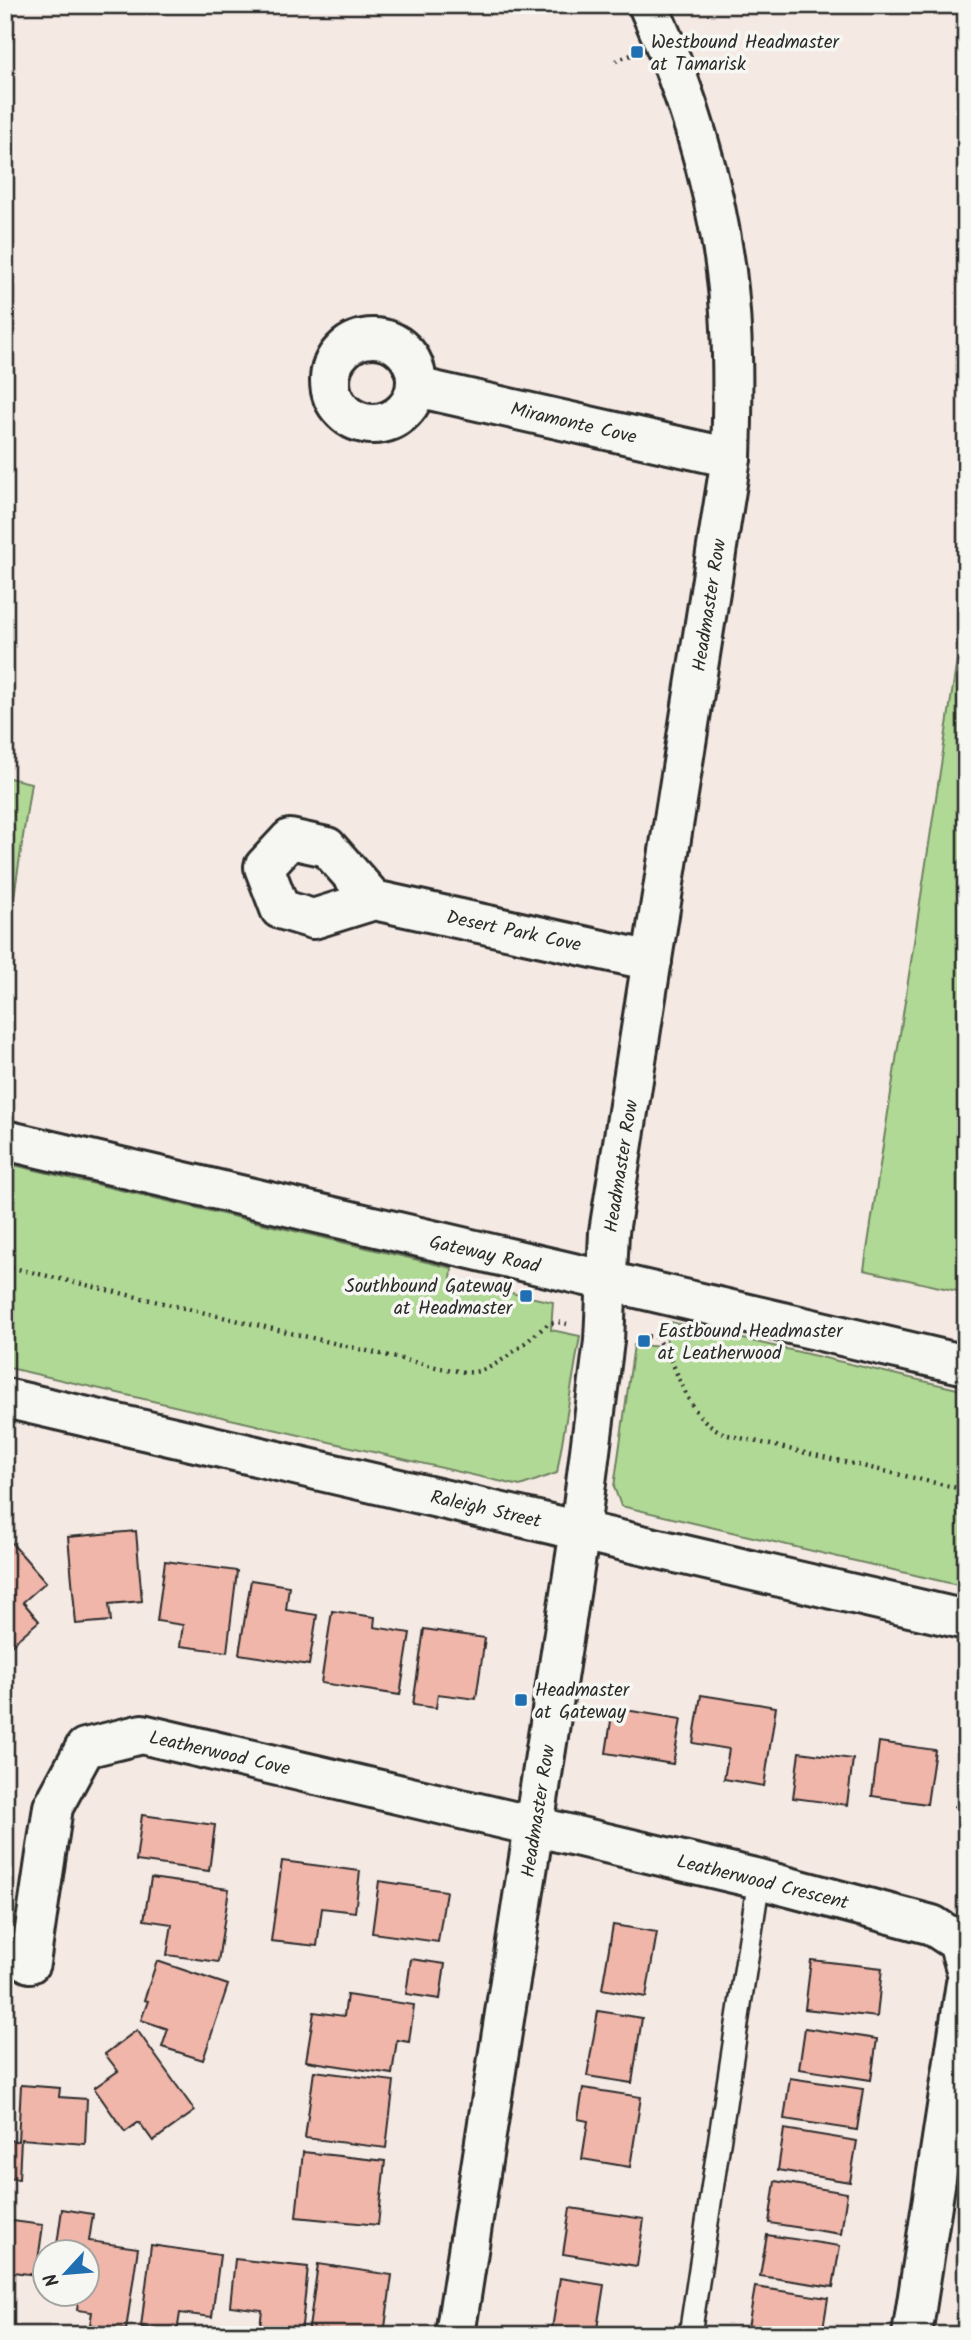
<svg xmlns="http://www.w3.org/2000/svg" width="971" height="2340" font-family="Kalam,sans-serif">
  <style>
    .green { fill: #b1d996; stroke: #6e8260; stroke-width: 2 }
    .building { fill: #f0b6aa; stroke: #2b2b2b; stroke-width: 2 }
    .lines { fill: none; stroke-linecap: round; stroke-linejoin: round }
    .lane-casing { stroke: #2b2b2b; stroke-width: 26 }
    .street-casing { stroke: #2b2b2b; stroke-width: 44 }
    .secondary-casing { stroke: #2b2b2b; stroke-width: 44 }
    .path { stroke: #2b2b2b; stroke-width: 4.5; stroke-dasharray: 2 5; stroke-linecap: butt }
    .lane { stroke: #f6f6f2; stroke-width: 21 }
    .street { stroke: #f6f6f2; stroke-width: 38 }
    .secondary { stroke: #f6f6f2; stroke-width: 38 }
    .poi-dot { fill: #1f6fb2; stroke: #f6f6f2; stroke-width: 2.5 }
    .labels { text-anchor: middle; stroke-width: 7; stroke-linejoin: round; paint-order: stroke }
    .poi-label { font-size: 19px; fill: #2b2b2b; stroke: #f6f6f2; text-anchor: start }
    .street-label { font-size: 19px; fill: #2b2b2b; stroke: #f6f6f2 }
  </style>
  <rect width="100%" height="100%" fill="#f5e9e4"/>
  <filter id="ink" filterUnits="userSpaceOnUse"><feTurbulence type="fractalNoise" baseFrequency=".0143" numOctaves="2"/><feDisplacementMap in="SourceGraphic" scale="14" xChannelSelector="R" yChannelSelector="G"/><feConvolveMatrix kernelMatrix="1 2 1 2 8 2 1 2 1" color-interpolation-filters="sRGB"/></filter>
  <g filter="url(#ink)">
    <path class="green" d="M966,601V1293L864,1270Z
      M5,777L31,783L5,957Z
      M5,1163L452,1268L451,1280L553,1302L551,1330L580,1336L557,1473L520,1486L5,1367Z
      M666,1321L966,1391V1587L621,1506L614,1487L634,1345L667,1347Z"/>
    <path class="building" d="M136,1531L142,1601L109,1604L111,1621L76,1624L68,1537Z
      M9,1540L46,1582L23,1602L39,1621L10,1646L5,1641V1543Z
      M165,1561L237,1571L227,1652L180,1646L183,1625L157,1621Z
      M251,1580L289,1586L286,1610L317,1615L309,1665L239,1654Z
      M332,1611L375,1617L374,1627L410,1633L400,1695L321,1683Z
      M424,1629L485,1638L476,1699L438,1694L436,1708L413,1705Z
      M701,1695L776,1707L764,1786L724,1779L729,1749L693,1743Z
      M613,1708L681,1719L673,1764L606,1753Z
      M879,1742L935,1750L927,1804L872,1796Z
      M799,1752L853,1759L847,1805L793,1798Z
      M966,1789V1813L955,1807Z
      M142,1815L215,1825L209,1871L136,1861Z
      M282,1861L360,1871L355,1912L322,1908L317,1946L271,1941Z
      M151,1878L229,1889L218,1962L167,1955L172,1924L144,1920Z
      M379,1881L446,1891L438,1942L372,1933Z
      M613,1925L657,1932L646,1997L602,1989Z
      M411,1959L445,1964L440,1999L406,1994Z
      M811,1960L882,1968L877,2017L805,2009Z
      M157,1961L228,1985L203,2060L162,2047L168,2029L141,2020L148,2001L144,2000Z
      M347,1995L414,2005L409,2042L397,2040L392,2074L306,2061L314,2012L344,2016Z
      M598,2011L642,2018L632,2083L587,2076Z
      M805,2028L877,2039L871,2080L799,2069Z
      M137,2030L195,2111L153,2141L139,2122L125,2132L94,2088L118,2071L105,2054Z
      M314,2071L394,2081L386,2148L305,2138Z
      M790,2078L863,2089L857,2130L784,2119Z
      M21,2085L60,2088L59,2097L87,2099L85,2144L21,2139L19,2179L5,2178V2140L18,2141Z
      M583,2088L641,2097L630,2167L582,2159L588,2121L578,2119Z
      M784,2129L857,2141L850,2182L778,2170Z
      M303,2152L385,2161L378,2225L296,2217Z
      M775,2181L847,2193L841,2234L769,2223Z
      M570,2208L644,2219L637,2266L563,2254Z
      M62,2209L93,2214L89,2241L138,2248L126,2330L90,2325L92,2312L77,2310L79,2294H88V2252H56Z
      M5,2220L43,2225L36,2275L5,2271Z
      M767,2235L840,2246L833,2287L760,2276Z
      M151,2245L220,2255L212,2317L180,2313L177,2332L141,2327Z
      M235,2259L308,2267L301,2335H259L262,2310L230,2306Z
      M318,2264L392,2275L384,2335H308Z
      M560,2278L604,2285L596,2335H551Z
      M755,2287L828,2298L822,2335H792L748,2328Z"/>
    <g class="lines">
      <g class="lane-casing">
        <path id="lane" d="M690,2335L759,1879"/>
      </g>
      <g class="street-casing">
        <path id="street" d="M330 381a43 43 0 1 1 86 0a43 43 0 1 1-86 0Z
          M416,387L731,458
          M374,900L313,919L280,909L264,867L290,839L327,847L374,900L652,961
          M30,1963L53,1807L85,1748L142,1734L759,1879L932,1925L958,1942L966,1969
          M912,2335L966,1983"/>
      </g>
      <g class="secondary-casing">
        <path id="secondary" d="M5,1140L966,1365
          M5,1398L966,1620
          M455,2335L580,1530L604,1341L609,1232L731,458C733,396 734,333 726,271C714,180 686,89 648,5"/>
      </g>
      <path class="path" d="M616,61L631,55
        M5,1266L440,1368C450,1369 462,1373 473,1372C497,1370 529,1339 548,1324L558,1322L567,1324
        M641,1336L656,1337C662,1347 669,1356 674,1367C687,1397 695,1422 728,1435L966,1490"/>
      <use href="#lane" class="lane"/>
      <use href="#street" class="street"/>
      <use href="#secondary" class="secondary"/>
    </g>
  </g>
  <g class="poi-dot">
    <rect x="630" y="45" width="14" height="14" rx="3.5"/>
    <rect x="519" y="1289" width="14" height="14" rx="3.5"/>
    <rect x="637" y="1334" width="14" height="14" rx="3.5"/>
    <rect x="514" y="1693" width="14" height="14" rx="3.5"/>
  </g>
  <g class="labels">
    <g class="poi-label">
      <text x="651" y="48">Westbound Headmaster<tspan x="651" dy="22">at Tamarisk</tspan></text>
      <text x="512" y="1292" text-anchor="end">Southbound Gateway<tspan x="512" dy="22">at Headmaster</tspan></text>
      <text x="658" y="1337">Eastbound Headmaster<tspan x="658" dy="22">at Leatherwood</tspan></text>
      <text x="535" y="1696">Headmaster<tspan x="535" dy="22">at Gateway</tspan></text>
    </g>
    <g class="street-label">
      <text transform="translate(574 422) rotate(13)" y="7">Miramonte Cove</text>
      <text transform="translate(708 605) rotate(-81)" y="7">Headmaster Row</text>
      <text transform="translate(514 930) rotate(12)" y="7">Desert Park Cove</text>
      <text transform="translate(620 1166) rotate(-81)" y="7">Headmaster Row</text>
      <text transform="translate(485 1253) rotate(13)" y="7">Gateway Road</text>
      <text transform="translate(486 1508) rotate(13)" y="7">Raleigh Street</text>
      <text transform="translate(220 1752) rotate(13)" y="7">Leatherwood Cove</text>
      <text transform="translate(537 1811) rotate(-81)" y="7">Headmaster Row</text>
      <text transform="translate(763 1881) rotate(14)" y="7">Leatherwood Crescent</text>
    </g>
  </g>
  <rect width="971" height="2340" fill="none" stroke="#f6f6f2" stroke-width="28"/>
  <rect x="14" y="14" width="943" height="2312" fill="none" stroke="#2b2b2b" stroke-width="2.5" filter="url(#ink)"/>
  <g transform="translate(66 2273) rotate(244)"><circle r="33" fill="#f6f6f2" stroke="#a5a5a2" stroke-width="2"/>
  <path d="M0-5L12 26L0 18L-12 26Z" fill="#1f6fb2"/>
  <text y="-10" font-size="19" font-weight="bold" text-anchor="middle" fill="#2b2b2b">N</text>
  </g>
</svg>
